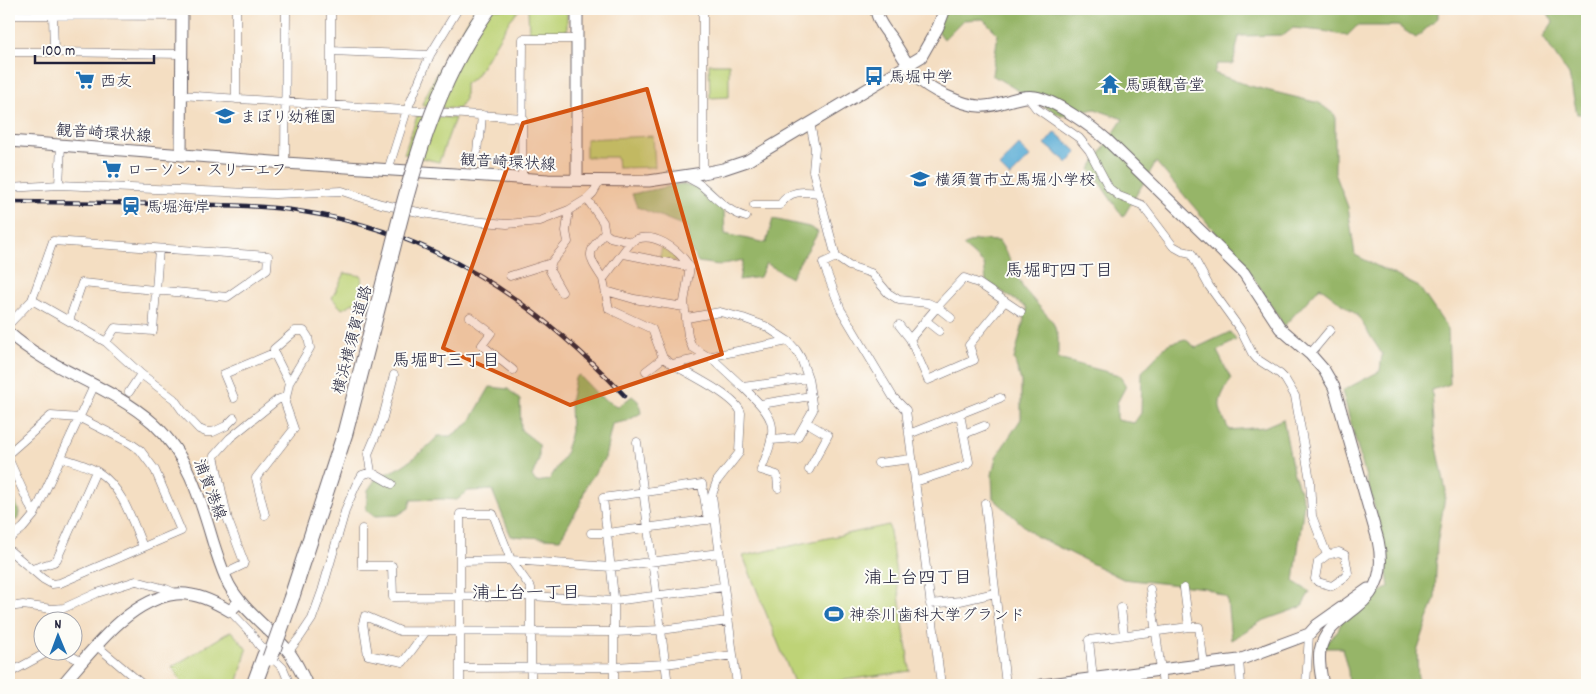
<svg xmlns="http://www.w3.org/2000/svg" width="1596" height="694" font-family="Dekko,'Klee One',sans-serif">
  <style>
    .green { fill: #bed377; stroke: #707a59 }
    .forest { fill: #96b568; stroke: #5c6c52 }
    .water { fill: #5badd6; stroke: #3e6888 }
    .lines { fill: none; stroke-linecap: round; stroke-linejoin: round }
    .street-casing { stroke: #6c646a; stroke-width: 9 }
    .secondary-casing { stroke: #6c646a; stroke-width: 13 }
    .highway-casing { stroke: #6c646a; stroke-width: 17 }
    .street { stroke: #fff; stroke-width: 8 }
    .secondary { stroke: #fff; stroke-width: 11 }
    .highway { stroke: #fff; stroke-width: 15 }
    .rail-casing { stroke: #22223b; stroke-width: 4.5 }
    .rail { stroke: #fdfcf7; stroke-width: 2.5; stroke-dasharray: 8; stroke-linecap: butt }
    .highway-bridge-casing { stroke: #6c646a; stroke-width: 17; stroke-linecap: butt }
    .highway-bridge { stroke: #fff; stroke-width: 15 }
    .marked { fill: #d45411; fill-opacity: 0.2; stroke: #d45411; stroke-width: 4; stroke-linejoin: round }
    .labels { text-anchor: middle; stroke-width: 4; stroke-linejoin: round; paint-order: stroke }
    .poi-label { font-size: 16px; fill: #22223b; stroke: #fdfcf7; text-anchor: start }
    .street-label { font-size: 16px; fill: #22223b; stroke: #fdfcf7 }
    .neighbourhood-label { font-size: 18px; fill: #22223b; stroke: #fdfcf7 }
  </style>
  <rect width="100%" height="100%" fill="#fdfcf7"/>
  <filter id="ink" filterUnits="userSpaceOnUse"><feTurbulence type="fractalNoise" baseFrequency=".02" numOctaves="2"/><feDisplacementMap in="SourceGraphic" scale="10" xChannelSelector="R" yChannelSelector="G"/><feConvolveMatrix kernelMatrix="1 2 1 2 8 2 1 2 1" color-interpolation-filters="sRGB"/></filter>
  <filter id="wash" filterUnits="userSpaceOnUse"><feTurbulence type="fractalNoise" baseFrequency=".0096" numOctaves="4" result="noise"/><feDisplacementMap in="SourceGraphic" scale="20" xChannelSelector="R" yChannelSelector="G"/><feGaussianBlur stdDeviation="1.12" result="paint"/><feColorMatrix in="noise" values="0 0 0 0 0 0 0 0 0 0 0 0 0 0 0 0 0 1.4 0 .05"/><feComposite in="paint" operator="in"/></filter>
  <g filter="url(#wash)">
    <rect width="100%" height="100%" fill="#f4dec2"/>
    <path class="green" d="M475,9H520L510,20L476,76L465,84V99L458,109L423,106L422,104L442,63Z
      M528,9H567V33H529Z
      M709,64H729V97L710,98Z
      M417,116L455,118L439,162L404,154Z
      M653,136L655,167L618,168L617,157H586V139Z
      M662,247L679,261L659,260Z
      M345,273L362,276L361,299L342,309L332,298Z
      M889,525L910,671L810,685H795L743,556Z
      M231,631L247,649L237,685H183L172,667Z"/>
    <path class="forest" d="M943,9H1438V18L1416,38L1398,26H1357L1347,36L1323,31L1293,28L1284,35L1239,36L1233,64H1217L1214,73L1250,86L1319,103L1335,115V173L1348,207L1355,255L1419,287L1448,329L1450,384L1432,390L1435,437L1446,491L1437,544L1435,598L1417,652L1418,685H1349L1348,671L1342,648H1321L1338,631L1345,611L1389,587L1381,531L1342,391L1380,371L1382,354L1357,315L1320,287L1284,326L1254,278L1156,162L1123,217L1090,169L1123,119L1095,109L1061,116L992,75L998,34L983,19L963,20L944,39L935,27Z
      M1545,9H1587V114H1577L1569,75L1543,37L1553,22Z
      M681,184L709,191L724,213L725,234L766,243L773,219L809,227L818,232C810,249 798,262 791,278L766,263L760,277L739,280L743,260L719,265L698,262L689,246L687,227L637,207L632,194Z
      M975,240L999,241L1007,254L1023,288L1053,322L1058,337V359L1119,375L1126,386L1117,403V420L1134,423L1141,413L1142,372L1168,344L1185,339L1196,348L1230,332L1236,340L1217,351L1231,379C1216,404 1217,404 1229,430L1264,427L1283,419L1293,471L1304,502L1294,582L1310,592L1301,607L1262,621L1231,640L1227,598L1206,588L1123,579L1034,535L993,498L992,475L996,457L1021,419V381L1014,359L1027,308L986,281L984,264L963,246Z
      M579,375L599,396L618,407L632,396L639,402L641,413L627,421L612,424L605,458L586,486L580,505L560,539L511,536L492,490L468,491L457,500L442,499L411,500L409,508L398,515L375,516L366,510L368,490L377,477C402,469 420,455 438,436H451L469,423L490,387L508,389L520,400L521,430L539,444V459L532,476L536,482L549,480L565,455L571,431L570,402L575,378Z
      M9,481L19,512L18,519L9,523Z"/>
    <path class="water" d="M1055,132L1077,152L1068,163L1045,144Z
      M1019,145L1030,157L1010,177L999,166Z"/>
  </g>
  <g filter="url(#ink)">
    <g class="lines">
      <g class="street-casing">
        <path id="street" d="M236,9V99
          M9,15L182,16
          M331,51L430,55
          M9,52H54L53,15
          M54,52L181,54
          M181,95L523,118
          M1027,96L1036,108L1079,138L1089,150L1109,188L1119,196L1142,205L1173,246L1182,251L1191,253L1209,286L1240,329L1252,353L1257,359L1280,374L1285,379L1295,396L1310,480L1312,516L1327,555L1318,562L1315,579L1318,582L1332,586L1345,577L1348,573L1345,555L1339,552L1327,555
          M331,105V9
          M810,123L815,148L813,171L836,257L823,263L841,310L893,397L906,410L941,685
          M477,152L478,142L480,138L482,115
          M285,163L286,9
          M388,170L407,110L430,55L458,9
          M703,173V9
          M685,176C691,180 697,182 702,186C716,198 728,212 746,217
          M522,179L523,39H577
          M59,185L61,145
          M9,188L59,185L275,194L342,191L381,204L423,213L471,221L507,224L540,221L569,210L587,199L593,193L600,181
          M587,199L603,222L605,233L610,237L631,242
          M754,205H780C789,190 803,191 819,193
          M624,254L690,267
          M836,257L849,266L871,273L888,293L899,300L928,303L937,307L964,278L978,283L1021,312
          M551,263L550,271L562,292
          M510,276L551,263L568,242L566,231L569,210
          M603,279C588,256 585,254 605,233
          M606,291L634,299L684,307
          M32,300L106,342L141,374L174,399L184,413L199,429L206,432H213L226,426L234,418
          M470,317L491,333L482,345L513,370
          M687,318L720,312L743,318L765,326L788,341L796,350L801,358L808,378L813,410L797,438L771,440
          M951,318L937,307L910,339L928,380L974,360L969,345L1005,301
          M925,320L939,331
          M9,324L32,300L53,241L268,256L267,269L227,297L82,283L69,321
          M899,325L910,339
          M788,341L672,364L663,358L652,329L609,309L603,279L631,242C652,228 679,250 690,267L684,302L688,336L692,347L715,361L743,387L808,378
          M106,342L115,328L153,331L159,249
          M274,353V349L295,331H304L308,337L310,348L289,383
          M1310,354L1330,330
          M672,364C687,373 737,397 741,413L739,453L717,481L712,495L737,685
          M646,371L663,358
          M743,387C777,420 779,425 761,470L777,475L778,488
          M129,392L141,374
          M234,398L224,374L274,353L289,383L285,403L294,429L256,478L265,515
          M761,404L811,396
          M806,422L828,435L809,470
          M909,434L1000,398
          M964,434L984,426
          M637,442L668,685
          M9,453L51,416L80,418L130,443L140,450L155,470L181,531L60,583L52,584L43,579L9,550
          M62,458C74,462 87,465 98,472C123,488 132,521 143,547
          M9,460L34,515
          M878,463L912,459
          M371,472L368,454L382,421L394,375
          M915,482L967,465L969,462L960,414
          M985,503L1006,685
          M362,529V566H392L393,597L531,596L614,601L724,587
          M591,533H607L713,519
          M9,539L23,528L34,515L94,386
          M460,561V514H493L511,560L531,588V685
          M32,569L54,562L57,559L96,471
          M224,574L243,565L244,562L228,520L214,456L230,438L277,400L285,397
          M1184,588L1189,627
          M1150,589L1163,685
          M930,604L960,601L995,593
          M9,607L23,605L52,609L64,608L97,593L136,581L166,589L177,594
          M1121,608L1124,635
          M230,611L250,632L259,645L283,668L290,685
          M426,631L403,662L368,655L363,623L365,616L400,631L614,632L661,630L728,621
          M97,646L143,685
          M64,652L82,662
          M288,652L300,637L312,619L322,591L346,508L356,485L362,475L371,472L392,484
          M1239,660L1241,685
          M460,668L614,667L665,664L733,655
          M9,675L13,671L48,652
          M1093,679L1089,640L1189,627H1199L1204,665
          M460,685V561L511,560L611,567L719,553
          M614,685V597L603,498L702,484L708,520
          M1306,685L1309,634"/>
      </g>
      <g class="secondary-casing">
        <path id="secondary" d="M876,9C877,20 885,30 892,39C900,52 908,66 917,77C928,90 963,105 979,106C999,108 1016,94 1035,97C1055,100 1092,127 1107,140L1244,273L1280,328L1310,354L1324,370L1334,387L1338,401L1378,540C1384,568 1380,589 1356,608C1340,621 1324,629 1320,651C1318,662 1321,674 1323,685
          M9,141L285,163L548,180L649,181L703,173L723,169L747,161L921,57L938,27L945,9
          M181,155L182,9
          M577,180V9
          M9,333C51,371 110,385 153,423C188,455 200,498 213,542C218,557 222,571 229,585C244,612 270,628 289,652C296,662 302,674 307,685
          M62,685C91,652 129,599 176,594C195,592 215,602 230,611L239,602
          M1042,685L1239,660L1309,634L1317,625L1368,589"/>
      </g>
      <g class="highway-casing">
        <path id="highway" d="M292,596L345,433L382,290
          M254,685L265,655"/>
      </g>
      <use href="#street" class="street"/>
      <use href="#secondary" class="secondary"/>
      <use href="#highway" class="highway"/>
      <g class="rail-casing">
        <path id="rail" d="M9,202C60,202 112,203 164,204C210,205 258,204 304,212C435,232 536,302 625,396"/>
      </g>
      <use href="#rail" class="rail"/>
      <g class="highway-bridge-casing">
        <path id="highway-bridge" d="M382,290C407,192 428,92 488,9
          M270,658L292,596"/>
      </g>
      <use href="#highway-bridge" class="highway-bridge"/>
    </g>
  </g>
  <path class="marked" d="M647,89L722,354L570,405L443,348L523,123Z"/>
  <defs>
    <g id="bus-bare" transform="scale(1.5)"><path d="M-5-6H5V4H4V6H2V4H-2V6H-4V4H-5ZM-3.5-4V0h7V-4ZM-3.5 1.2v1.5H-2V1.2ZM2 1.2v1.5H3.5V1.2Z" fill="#1f6fb2" stroke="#fdfcf7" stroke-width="2.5" paint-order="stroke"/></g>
    <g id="supermarket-bare" transform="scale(1.5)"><path d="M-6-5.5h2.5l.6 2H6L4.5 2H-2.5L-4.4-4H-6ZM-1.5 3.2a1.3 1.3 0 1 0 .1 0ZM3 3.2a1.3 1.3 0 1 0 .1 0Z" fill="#1f6fb2" stroke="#fdfcf7" stroke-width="2.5" paint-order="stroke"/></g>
    <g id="temple-bare" transform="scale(1.5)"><path d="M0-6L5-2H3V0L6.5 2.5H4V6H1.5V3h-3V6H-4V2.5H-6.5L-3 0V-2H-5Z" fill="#1f6fb2" stroke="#fdfcf7" stroke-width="2.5" paint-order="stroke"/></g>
    <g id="school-bare" transform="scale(1.5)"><path d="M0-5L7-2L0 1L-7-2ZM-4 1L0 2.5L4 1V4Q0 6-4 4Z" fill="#1f6fb2" stroke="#fdfcf7" stroke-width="2.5" paint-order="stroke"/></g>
    <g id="station-bare" transform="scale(1.5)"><path d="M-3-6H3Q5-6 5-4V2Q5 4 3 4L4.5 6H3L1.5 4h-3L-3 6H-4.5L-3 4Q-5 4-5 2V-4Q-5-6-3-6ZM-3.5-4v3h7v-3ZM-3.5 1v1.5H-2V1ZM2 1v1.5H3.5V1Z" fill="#1f6fb2" stroke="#fdfcf7" stroke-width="2.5" paint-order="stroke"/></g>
    <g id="stadium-bare" transform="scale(1.5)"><path d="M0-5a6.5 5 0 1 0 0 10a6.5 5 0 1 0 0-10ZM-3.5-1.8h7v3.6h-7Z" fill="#1f6fb2" stroke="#fdfcf7" stroke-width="2.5" paint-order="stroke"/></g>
  </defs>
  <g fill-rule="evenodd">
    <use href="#bus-bare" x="874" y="76"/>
    <use href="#supermarket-bare" x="85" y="80"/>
    <use href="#temple-bare" x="1110" y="84"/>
    <use href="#school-bare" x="225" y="116"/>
    <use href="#supermarket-bare" x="112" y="169"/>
    <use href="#school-bare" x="920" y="179"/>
    <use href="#station-bare" x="131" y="206"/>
    <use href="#stadium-bare" x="834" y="614"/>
  </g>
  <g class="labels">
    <g class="poi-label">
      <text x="889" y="82">馬堀中学</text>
      <text x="100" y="86">西友</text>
      <text x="1125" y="90">馬頭観音堂</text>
      <text x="240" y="122">まぼり幼稚園</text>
      <text x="127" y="175">ローソン・スリーエフ</text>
      <text x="935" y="185">横須賀市立馬堀小学校</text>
      <text x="146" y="212">馬堀海岸</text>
      <text x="849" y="620">神奈川歯科大学グランド</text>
    </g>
    <g class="street-label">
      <text transform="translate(104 132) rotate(4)" y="6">観音崎環状線</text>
      <text transform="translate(508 161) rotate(3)" y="6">観音崎環状線</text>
      <text transform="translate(351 339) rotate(-75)" y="6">横浜横須賀道路</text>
      <text transform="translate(211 489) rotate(69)" y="6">浦賀港線</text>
    </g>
    <g class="neighbourhood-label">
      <text x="1059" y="276">馬堀町四丁目</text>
      <text x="446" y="366">馬堀町三丁目</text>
      <text x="918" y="583">浦上台四丁目</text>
      <text x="526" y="598">浦上台一丁目</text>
    </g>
  </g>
  <rect width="1596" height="694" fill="none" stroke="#fdfcf7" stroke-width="30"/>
  <g transform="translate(58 636) rotate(359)"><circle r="24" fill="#fdfcf7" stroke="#a5a5ac"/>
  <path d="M0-4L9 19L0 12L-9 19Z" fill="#1f6fb2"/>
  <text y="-8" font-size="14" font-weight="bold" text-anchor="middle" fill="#22223b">N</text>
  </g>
  <path d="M35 55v8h119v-8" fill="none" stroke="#22223b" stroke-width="2.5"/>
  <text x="42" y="55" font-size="15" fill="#22223b" stroke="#fdfcf7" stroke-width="4" paint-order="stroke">100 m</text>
</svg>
